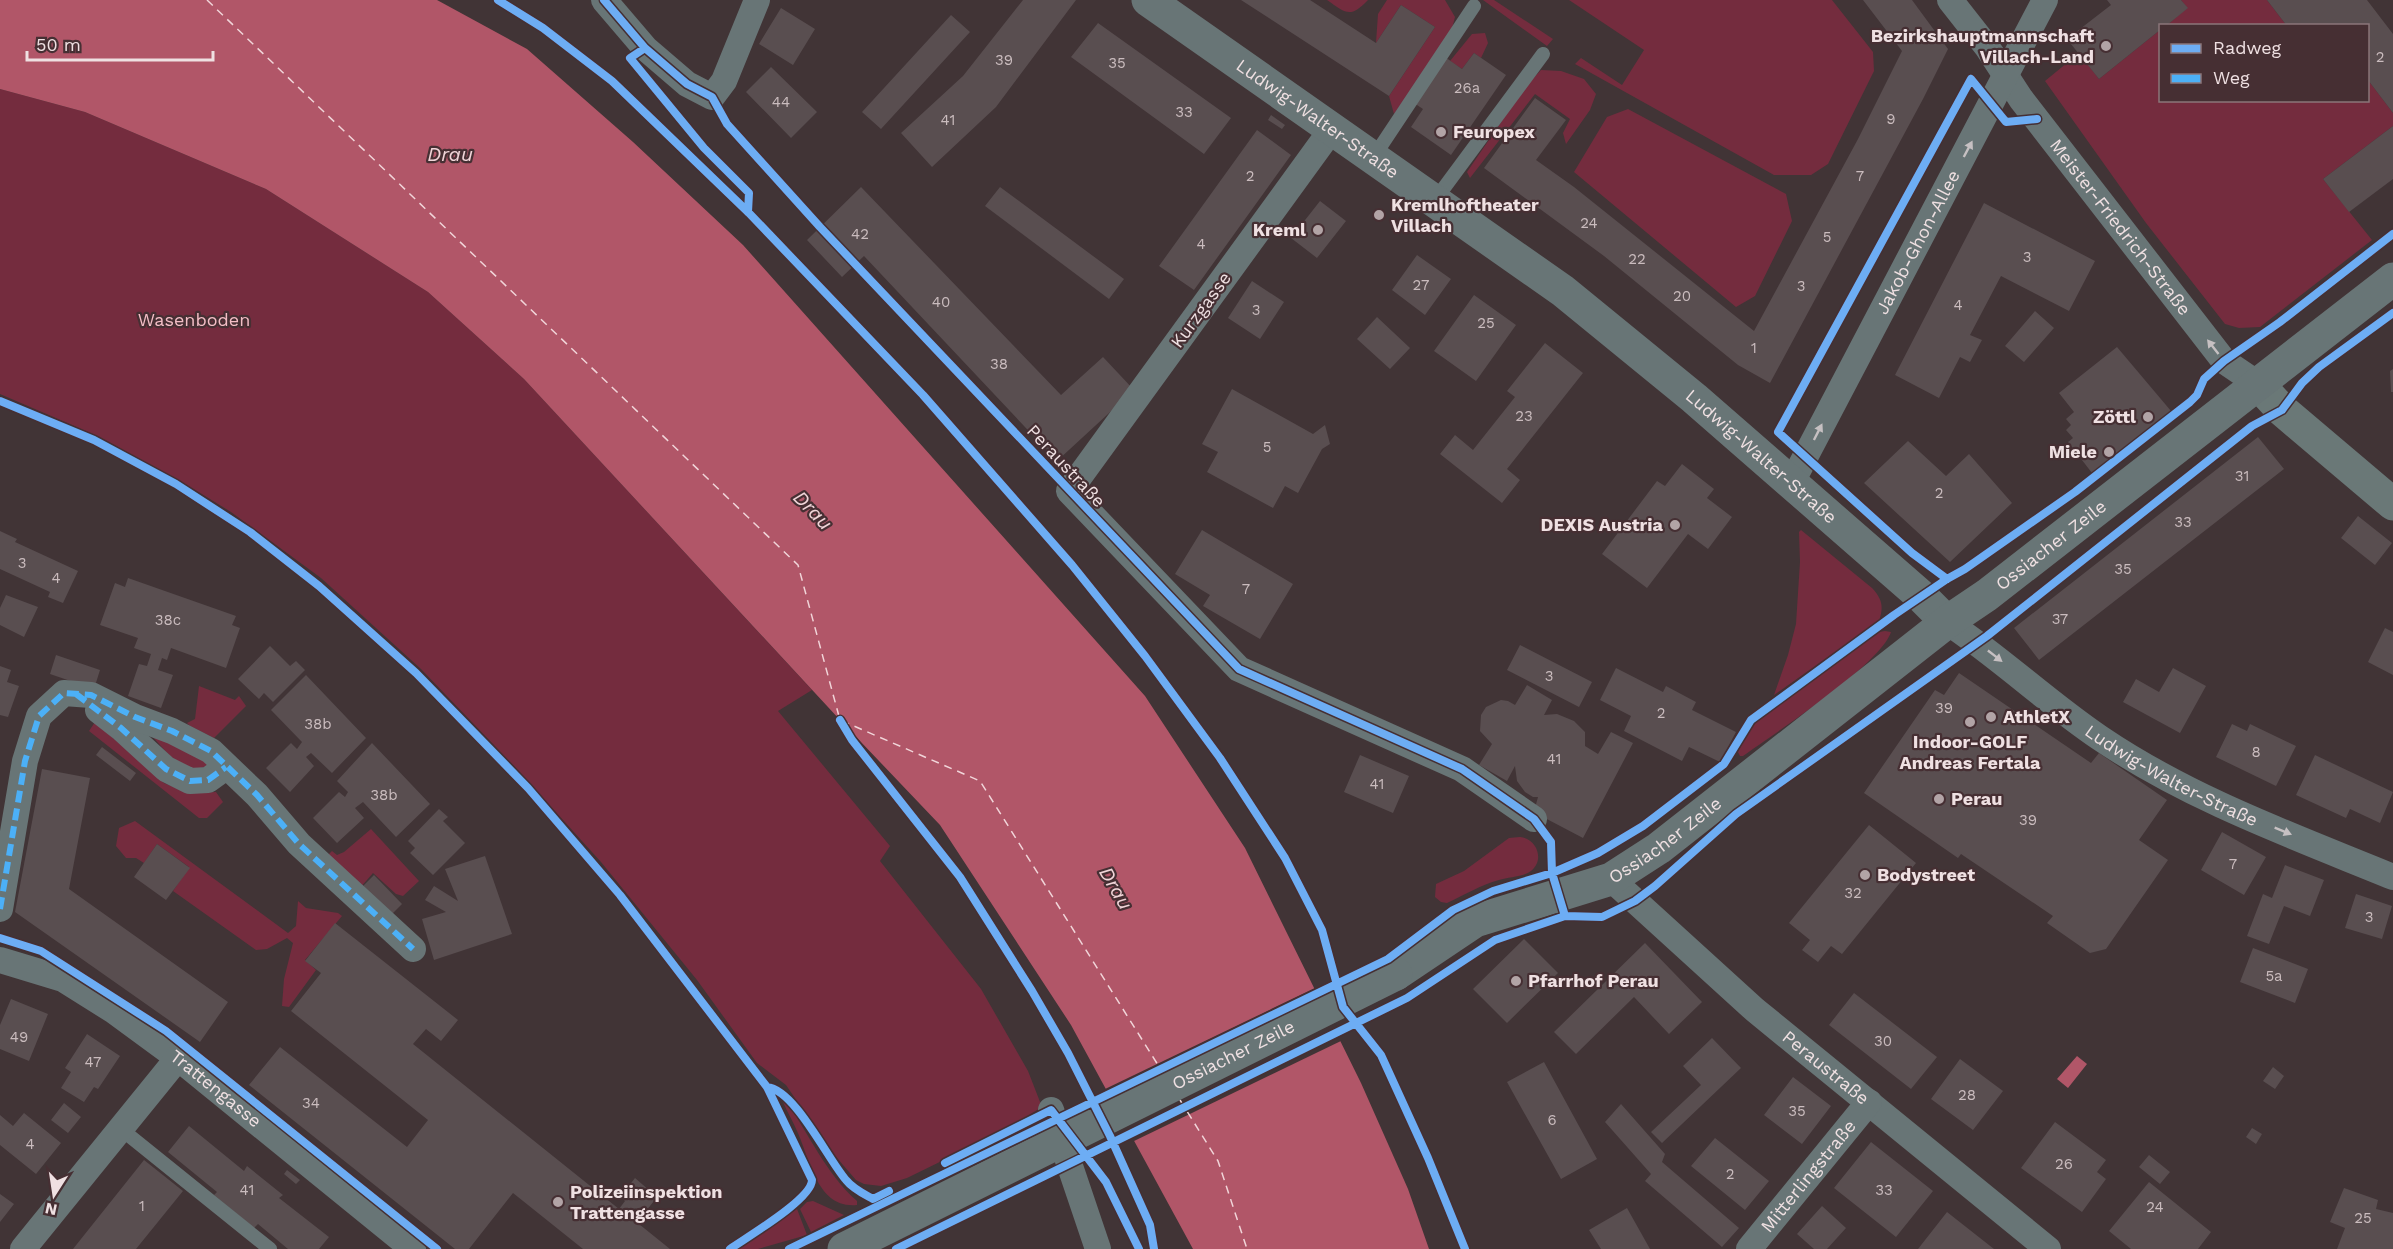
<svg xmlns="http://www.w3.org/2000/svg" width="2393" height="1249" font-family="'Work Sans',sans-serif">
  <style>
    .green { fill: #742c3e }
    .water { fill: #b15668 }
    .pier { fill: #413436 }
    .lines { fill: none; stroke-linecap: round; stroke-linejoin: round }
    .ferry { stroke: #f1d5d9; stroke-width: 1.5; stroke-dasharray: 8 6; stroke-linecap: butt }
    .building { fill: #594e50 }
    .service { stroke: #687576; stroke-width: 14 }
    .minor { stroke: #687576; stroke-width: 26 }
    .secondary { stroke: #6a7877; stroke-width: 33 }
    .primary { stroke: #687576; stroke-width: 33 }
    .primary-bridge { stroke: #687576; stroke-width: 33 }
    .quiet { stroke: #4cb0f7; stroke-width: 6; stroke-dasharray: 12 6; stroke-linecap: butt }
    .cycleway-casing { stroke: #462f33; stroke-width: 11 }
    .cycleway { stroke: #6dadf4; stroke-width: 8 }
    .oneway { fill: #c6c0c2 }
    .poi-dot { fill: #b2a4a6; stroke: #462f33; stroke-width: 2 }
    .labels { text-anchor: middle; stroke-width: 4.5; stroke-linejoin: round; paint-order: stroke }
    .number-label { font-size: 15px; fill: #cabcbe }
    .poi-label { font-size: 18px; font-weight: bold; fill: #efe0e2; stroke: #462f33; text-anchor: start }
    .street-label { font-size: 18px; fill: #efe0e2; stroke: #462f33 }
    .park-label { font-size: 18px; fill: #f4bec6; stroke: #462f33 }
    .water-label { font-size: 20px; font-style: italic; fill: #f1d5d9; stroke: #462f33 }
  </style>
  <rect width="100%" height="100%" fill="#413436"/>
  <path class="green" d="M1327,0H1368C1350,19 1346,13 1327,0Z
    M1387,0H1445L1455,17L1450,36L1394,114L1389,96L1435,27L1401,5L1376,43L1378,14Z
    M1483,0H1494L1553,39L1547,46Z
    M1569,0H1832L1873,52L1874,71L1828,164L1811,175H1774L1575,64L1581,58L1622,85L1644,50Z
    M2181,0H2267L2287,26H2166L2187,8Z
    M2160,30V100H2368V80L2393,113V126L2323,179L2372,240L2260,327L2239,328L2225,324L2146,223L2045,81L2079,53L2099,79Z
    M1485,33L1488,43L1481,58L1474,53L1462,69L1450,61L1472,34Z
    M1541,70L1561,71L1584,79L1596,94L1590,110L1566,144L1563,133L1570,119L1535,94L1470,178L1467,172L1525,87Z
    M0,89L85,112L266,189L428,292L524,379L812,690L778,711L890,846L880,861L981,989L1028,1071L1042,1107L1003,1131L907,1178L881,1186L864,1184L856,1180L831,1151L786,1085L757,1063L697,980L601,862L515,767L421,669L321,578L231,512L192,488L100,437L0,394Z
    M1628,109L1786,194L1792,221L1755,296L1736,307L1574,172L1607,117Z
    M1801,530L1872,588C1882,599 1884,606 1879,621L1774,695L1788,655L1796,624L1800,562L1799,532Z
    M1885,631L1891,632C1880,665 1775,733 1743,756H1740L1738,752L1748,732L1758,720L1879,632Z
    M199,686L235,700L239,696L246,706L214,738L190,726L187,723L195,719Z
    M95,722L164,783L189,793L216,792L223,802L207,818H199L89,731Z
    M145,728L210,764C184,781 161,745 145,728Z
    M135,821L288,933L296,926L298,901L306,908L338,913L342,916L305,960L316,970L289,1007L282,1006L284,979L293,943L287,938L267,949L256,950L173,891L189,867L157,844L144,863L136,858H126L116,846L119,828Z
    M371,829L419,881L403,896L396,894L373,873L360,888L328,855L332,851L337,855L344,852Z
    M1520,837C1537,839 1545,860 1531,871C1523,877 1508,877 1499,880C1481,885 1464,895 1447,903L1441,902L1435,897L1436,884L1464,871L1509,838Z
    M784,1098C808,1132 826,1174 857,1201V1205C817,1209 810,1159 797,1131C793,1121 787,1112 783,1102L782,1099Z
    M813,1201L844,1215L811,1232L800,1209L807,1202Z
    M797,1209L807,1235L758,1249H737Z"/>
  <path class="water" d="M0,0H437L527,49L633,142L743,245L1145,696L1245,848L1361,1083L1408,1189L1429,1249H1193L1071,1025L940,825L840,720L524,379L428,292L266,189L85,112L0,89Z
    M2077,1056L2087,1064L2068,1088L2057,1079Z"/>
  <path class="pier" d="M1317,987L1343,1040L1132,1142L1103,1090Z"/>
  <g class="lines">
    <path class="ferry" d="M207,0L798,565L840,720L980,781L1163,1073
      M1180,1100L1218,1161L1247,1249"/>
  </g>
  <path class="building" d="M1023,0H1076L996,107L932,167L901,133L963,76Z
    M1241,0H1310L1376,43L1401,5L1435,27L1389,96Z
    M1863,0H1912L1948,49L1923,99L1770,383L1738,365L1604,256L1484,168L1535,98L1566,120L1536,160L1574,187L1754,331L1858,139L1902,51Z
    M2107,0H2181L2188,8L2166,26H2160V30L2099,79L2067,39L2111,5Z
    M2267,0H2367L2393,34V113L2368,80V26H2287Z
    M781,8L815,29L793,65L759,44Z
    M951,15L970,32L881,129L862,112Z
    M1098,23L1231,118L1204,154L1071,57Z
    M1474,53L1506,75L1451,155L1411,127L1423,109L1414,103L1445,57L1462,69Z
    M771,67L817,112L791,138L746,92Z
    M1271,115L1285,125L1282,129L1268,120Z
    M2393,126V179L2349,212L2323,179Z
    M1257,130L1291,155L1194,290L1159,266Z
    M861,187L1061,395L1103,357L1134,390L1057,461L864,256L842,277L807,240Z
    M1000,187L1124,279L1109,299L985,206Z
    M1320,201L1346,221L1317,258L1291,238Z
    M1984,203L2095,261L2069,311L2001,276L1970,335L1982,340L1970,362L1960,357L1939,398L1895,375Z
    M1417,255L1451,279L1425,315L1392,290Z
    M1252,281L1284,302L1260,339L1228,318Z
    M1474,295L1516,325L1476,381L1434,351Z
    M2035,311L2054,328L2024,362L2005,346Z
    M1377,317L1410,348L1390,369L1357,339Z
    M1545,343L1583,373L1507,469L1520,480L1502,503L1440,454L1455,435L1473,450L1515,397L1507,391Z
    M2117,347L2171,411L2092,473L2068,442L2073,438L2066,430L2071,425L2066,419L2074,412L2059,393Z
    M2393,369V392H2391L2390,371Z
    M1232,389L1313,434L1325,425L1330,444L1322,449L1298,493L1285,486L1273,508L1207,472L1218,452L1202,444Z
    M2258,437L2284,469L2039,660L2014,628Z
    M1908,441L1946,476L1969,454L2012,503L1950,562L1864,483Z
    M1682,464L1714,489L1707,498L1732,517L1708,549L1688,534L1647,588L1602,554L1657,481L1665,486Z
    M2358,516L2392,543L2375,565L2341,538Z
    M1202,530L1293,584L1260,639L1203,606L1210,595L1175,574Z
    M0,531L17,539L15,542L78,571L63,603L48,597L50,592L0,569Z
    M128,578L236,616L232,625L240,628L226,668L171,648L167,660L162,658L158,670L173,675L161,708L128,696L139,664L147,666L151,654L134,648L138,638L100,625L115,583L125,587Z
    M6,595L38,607L24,637L0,625V608Z
    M2385,628L2393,632V675L2368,662Z
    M1520,645L1592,682L1579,707L1507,670Z
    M270,646L290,666L296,661L305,670L273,702L264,693L259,699L238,679Z
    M56,655L100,670L94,689L50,674Z
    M0,666L11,670L7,682L19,686L8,717L0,715Z
    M1616,668L1663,692L1666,686L1696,702L1692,710L1736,732L1720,762L1689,747L1682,761L1624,731L1631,716L1600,700Z
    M2173,668L2206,686L2180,733L2123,702L2136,679L2159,692Z
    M1959,673L2091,763L2099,753L2167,800L2139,840L2168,860L2106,949L2090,953L2047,923L2053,916L1961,854L1958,858L1864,793L1935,690L1944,695Z
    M306,675L366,738L332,773L311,753L306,757L314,766L290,792L266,768L291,743L297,749L302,742L271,710Z
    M1527,685L1552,700L1544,715L1557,714L1574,721L1585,732V746L1598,754L1611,732L1633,743L1583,838L1543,817L1535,808L1538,797H1533L1525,792L1517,781L1515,766L1507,781L1479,765L1492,744L1480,731L1481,715L1486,707L1501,700L1508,701L1515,705Z
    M2232,724L2247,731L2250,724L2296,746L2276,786L2216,757Z
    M372,743L430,804L396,837L363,802L355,808L364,818L337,843L313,818L339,792L345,797L348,792L337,781Z
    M102,747L136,773L130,781L96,755Z
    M1360,755L1409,776L1393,813L1344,792Z
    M2315,755L2393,792L2380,823L2350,809L2346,818L2296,795Z
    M42,769L90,778L69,889L228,1002L200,1042L15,912Z
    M439,809L448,817L443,821L465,843L433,875L410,853L415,848L408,841Z
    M1869,825L1916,863L1842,954L1831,946L1818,962L1802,950L1810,940L1789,923Z
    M2222,832L2266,857L2244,895L2201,870Z
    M157,844L190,868L166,900L134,877Z
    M485,856L512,934L434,960L422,919L446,912L425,900L434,886L458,901L445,869Z
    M2285,865L2324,880L2310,916L2284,906L2269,944L2247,936L2263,894L2272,898Z
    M374,875L402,904L391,915L363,886Z
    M2356,894L2392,906L2382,939L2345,928Z
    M335,923L458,1020L441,1041L426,1029L413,1044L619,1209L625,1201L620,1197L635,1178L657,1197L643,1215L635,1208L629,1216L670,1249H583L513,1193L469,1249H455L249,1085L280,1047L407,1147L428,1120L291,1011L321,973L305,961Z
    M1524,939L1558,973L1507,1023L1473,989Z
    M1645,943L1702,1002L1669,1034L1634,997L1576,1054L1554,1032Z
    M2253,948L2308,969L2295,1003L2240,982Z
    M1854,993L1937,1057L1911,1089L1829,1025Z
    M11,999L48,1014L29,1061L0,1049V1025Z
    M87,1034L120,1056L98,1089L94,1087L84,1102L61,1088L71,1072L65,1068Z
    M1712,1038L1741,1068L1662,1143L1651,1132L1701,1085L1683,1066Z
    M1960,1059L2003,1091L1973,1130L1931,1099Z
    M1544,1062L1597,1159L1561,1179L1507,1082Z
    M2273,1067L2284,1076L2275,1089L2263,1081Z
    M1793,1077L1831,1106L1802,1144L1764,1115Z
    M64,1103L81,1117L68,1133L51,1120Z
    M1621,1104L1665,1154L1662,1162L1739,1228L1722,1247L1645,1181L1651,1174L1605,1122Z
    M24,1113L61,1143L36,1174L0,1145V1115L13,1126Z
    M2055,1122L2106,1160L2097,1172L2106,1179L2082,1212L2021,1168Z
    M189,1126L244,1171L247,1166L283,1195L279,1198L329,1237L319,1249H288L258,1224L254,1228L214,1195L217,1192L168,1152Z
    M2252,1128L2262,1134L2256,1144L2246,1137Z
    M1715,1138L1769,1181L1745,1210L1691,1166Z
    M1871,1142L1933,1191L1896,1237L1834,1188Z
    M2149,1155L2170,1172L2160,1184L2139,1167Z
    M144,1160L183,1191L136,1249H73Z
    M287,1170L300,1180L296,1184L284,1174Z
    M2149,1182L2211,1232L2198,1249H2131L2109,1231Z
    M2344,1188L2378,1200L2376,1209L2393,1213V1249H2337L2345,1228L2330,1222Z
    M0,1194L14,1204L0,1222Z
    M1822,1206L1846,1228L1827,1249H1814L1797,1234Z
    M1627,1208L1650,1249H1601L1589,1230Z
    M1947,1212L1994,1249H1918Z"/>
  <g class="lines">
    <path class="service" d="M1373,158L1474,6
      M1435,200L1543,54
      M121,1129L270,1249"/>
    <g class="minor">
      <path d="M604,0L645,48L687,84L712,97L724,81L757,0"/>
      <path id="s1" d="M1950,0L1987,47L2021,99L2224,361L2258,384"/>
      <path d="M1332,129L1069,491L1239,669L1462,769L1534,819"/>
      <path id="s2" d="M1791,484L2045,0"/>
      <path id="s3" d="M1947,622C2001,658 2048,703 2100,738C2190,799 2293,836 2393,877"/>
      <path d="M98,710L121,728L166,769L190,781L208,780L226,767"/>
      <path id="s4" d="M1611,879L1755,1010L2048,1249"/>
      <path d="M0,909L25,761L39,716L64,693L91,695L135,717L172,731L211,751L257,795L299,844L413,949"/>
      <path id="s5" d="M0,960L63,979L114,1011L178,1058L413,1249"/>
      <path d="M1051,1110L1098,1249"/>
      <path d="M23,1249L178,1058"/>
      <path id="s6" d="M1749,1249L1869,1102"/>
    </g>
    <path class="secondary" d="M2258,384L2282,410L2393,504"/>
    <g class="primary">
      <path id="s7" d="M1148,0L1563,291L1694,398L1921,596L1947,622"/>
      <path id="s8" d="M1396,974L1475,921L1611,879L1659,848L1947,622L1987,595L2393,279"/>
    </g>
    <path class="primary-bridge" id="s9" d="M844,1249L1396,974"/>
    <path class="quiet" d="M76,694L121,728L166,769L190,781L208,780L226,767
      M0,909L25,761L39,716L64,693L91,695L135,717L172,731L211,751L257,795L299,844L413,949"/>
    <g class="cycleway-casing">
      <path id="cycleway" d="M498,0L543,28L612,81L748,212L923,395L1072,565L1145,656L1220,758L1285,858L1322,930L1343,1007L1381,1055L1428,1158L1465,1249
        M604,0L645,48L687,84L712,97L727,124L820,227L1239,669L1462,769L1534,819L1551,842L1552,873L1565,916
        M645,48L630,58L704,148L749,193L748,212
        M1971,79L2006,122L2037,119
        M0,401L94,440L176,484L250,532L319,586L416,673L528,788L620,895L767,1087L812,1180C812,1199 747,1237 730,1249
        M1947,579L1912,553L1778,432L1971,79
        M840,720L852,740L960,877L1032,991L1068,1053L1110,1136L1150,1225L1154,1249
        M0,938L41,951L166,1031L437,1249
        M767,1087C795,1090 827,1158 846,1180C853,1189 864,1194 873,1199L889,1191
        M945,1163L1051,1110L1106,1182L1139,1249
        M789,1249L1388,959L1453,910L1493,891L1552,873L1598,853L1643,826L1724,764L1751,720L1894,615L1947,579L1965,569L2075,492L2190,402L2197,395L2204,379L2224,361L2280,322L2393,234
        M896,1249L1407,998L1495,940L1565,916L1602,917L1635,901L1655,886L1736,814L1987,636L2252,426L2282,410L2302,383L2319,367L2393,313"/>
    </g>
    <use href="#cycleway" class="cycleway"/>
  </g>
  <defs><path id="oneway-solid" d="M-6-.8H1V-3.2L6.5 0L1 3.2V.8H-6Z" transform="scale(1.5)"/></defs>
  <g class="oneway">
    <use href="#oneway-solid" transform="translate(1968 149) rotate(-62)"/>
    <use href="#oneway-solid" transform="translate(2213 347) rotate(-128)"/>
    <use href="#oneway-solid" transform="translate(1818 432) rotate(-63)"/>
    <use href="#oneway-solid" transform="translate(1995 656) rotate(38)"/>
    <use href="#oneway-solid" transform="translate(2283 831) rotate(22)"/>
  </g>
  <g class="poi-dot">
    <circle cx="2106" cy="46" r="6"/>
    <circle cx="1441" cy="132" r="6"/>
    <circle cx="1379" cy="215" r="6"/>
    <circle cx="1318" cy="230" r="6"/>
    <circle cx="2148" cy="417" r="6"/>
    <circle cx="2109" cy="452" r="6"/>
    <circle cx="1675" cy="525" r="6"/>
    <circle cx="1991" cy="717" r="6"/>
    <circle cx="1970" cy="722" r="6"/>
    <circle cx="1939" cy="799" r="6"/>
    <circle cx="1865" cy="875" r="6"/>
    <circle cx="1516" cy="981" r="6"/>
    <circle cx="558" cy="1202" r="6"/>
  </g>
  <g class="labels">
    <g class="number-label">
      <text x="2380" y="62">2</text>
      <text x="1004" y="65">39</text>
      <text x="1117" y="68">35</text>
      <text x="1467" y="93">26a</text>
      <text x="781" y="107">44</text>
      <text x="1184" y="117">33</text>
      <text x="1891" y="124">9</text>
      <text x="948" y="125">41</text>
      <text x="1250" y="181">2</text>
      <text x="1860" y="181">7</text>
      <text x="1589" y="228">24</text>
      <text x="860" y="239">42</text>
      <text x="1827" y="242">5</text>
      <text x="1201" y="249">4</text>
      <text x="2027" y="262">3</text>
      <text x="1637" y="264">22</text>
      <text x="1421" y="290">27</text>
      <text x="1801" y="291">3</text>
      <text x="1682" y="301">20</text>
      <text x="941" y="307">40</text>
      <text x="1958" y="310">4</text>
      <text x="1256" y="315">3</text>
      <text x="1486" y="328">25</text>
      <text x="1754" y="353">1</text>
      <text x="999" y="369">38</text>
      <text x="1524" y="421">23</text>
      <text x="1267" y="452">5</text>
      <text x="2242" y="481">31</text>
      <text x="1939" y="498">2</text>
      <text x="2183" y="527">33</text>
      <text x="22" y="568">3</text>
      <text x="2123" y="574">35</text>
      <text x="56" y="583">4</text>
      <text x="1246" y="594">7</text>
      <text x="2060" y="624">37</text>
      <text x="168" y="625">38c</text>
      <text x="1549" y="681">3</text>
      <text x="1944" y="713">39</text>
      <text x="1661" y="718">2</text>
      <text x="318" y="729">38b</text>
      <text x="2256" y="757">8</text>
      <text x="1554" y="764">41</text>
      <text x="1377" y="789">41</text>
      <text x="384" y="800">38b</text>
      <text x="2028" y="825">39</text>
      <text x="2233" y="869">7</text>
      <text x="1853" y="898">32</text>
      <text x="2369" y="922">3</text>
      <text x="2274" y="981">5a</text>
      <text x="19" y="1042">49</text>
      <text x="1883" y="1046">30</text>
      <text x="93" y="1067">47</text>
      <text x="1967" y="1100">28</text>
      <text x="311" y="1108">34</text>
      <text x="1797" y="1116">35</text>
      <text x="1552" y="1125">6</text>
      <text x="30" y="1149">4</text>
      <text x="2064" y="1169">26</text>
      <text x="1730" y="1179">2</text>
      <text x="247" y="1195">41</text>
      <text x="1884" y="1195">33</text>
      <text x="142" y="1211">1</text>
      <text x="2155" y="1212">24</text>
      <text x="2363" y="1223">25</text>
    </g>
    <g class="poi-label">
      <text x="2094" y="42" text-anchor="end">Bezirkshauptmannschaft<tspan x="2094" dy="21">Villach-Land</tspan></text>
      <text x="1453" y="138">Feuropex</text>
      <text x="1391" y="211">Kremlhoftheater<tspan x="1391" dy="21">Villach</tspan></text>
      <text x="1306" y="236" text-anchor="end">Kreml</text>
      <text x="2136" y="423" text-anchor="end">Zöttl</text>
      <text x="2097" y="458" text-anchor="end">Miele</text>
      <text x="1663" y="531" text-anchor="end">DEXIS Austria</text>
      <text x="2003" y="723">AthletX</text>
      <text x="1970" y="748" text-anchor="middle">Indoor-GOLF<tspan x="1970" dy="21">Andreas Fertala</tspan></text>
      <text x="1951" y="805">Perau</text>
      <text x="1877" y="881">Bodystreet</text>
      <text x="1528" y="987">Pfarrhof Perau</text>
      <text x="570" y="1198">Polizeiinspektion<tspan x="570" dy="21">Trattengasse</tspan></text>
    </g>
    <g class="street-label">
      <text dy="6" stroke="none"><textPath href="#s7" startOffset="207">Ludwig-Walter-Straße</textPath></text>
      <text dy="6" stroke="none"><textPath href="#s1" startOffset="284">Meister-Friedrich-Straße</textPath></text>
      <text dy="6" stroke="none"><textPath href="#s2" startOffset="273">Jakob-Ghon-Allee</textPath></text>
      <text transform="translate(1201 310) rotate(-54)" y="6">Kurzgasse</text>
      <text dy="6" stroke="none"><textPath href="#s7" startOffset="765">Ludwig-Walter-Straße</textPath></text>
      <text transform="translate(1066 466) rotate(47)" y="6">Peraustraße</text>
      <text dy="6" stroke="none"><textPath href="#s8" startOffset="790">Ossiacher Zeile</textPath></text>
      <text dy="6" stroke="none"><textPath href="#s3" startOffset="273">Ludwig-Walter-Straße</textPath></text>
      <text dy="6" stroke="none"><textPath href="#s8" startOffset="304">Ossiacher Zeile</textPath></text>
      <text dy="6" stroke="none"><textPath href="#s9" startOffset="435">Ossiacher Zeile</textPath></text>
      <text dy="6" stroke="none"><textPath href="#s4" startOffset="286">Peraustraße</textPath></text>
      <text dy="6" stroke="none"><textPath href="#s5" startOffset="254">Trattengasse</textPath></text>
      <text dy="6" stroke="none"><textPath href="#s6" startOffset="94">Mitterlingstraße</textPath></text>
    </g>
    <g class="park-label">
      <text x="194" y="326">Wasenboden</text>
    </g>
    <g class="water-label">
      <text x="450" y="161">Drau</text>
      <text transform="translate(813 510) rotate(46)" y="7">Drau</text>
      <text transform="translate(1116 888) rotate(60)" y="7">Drau</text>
    </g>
  </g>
  <rect x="2159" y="24" width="210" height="78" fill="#462f33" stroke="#8a7679" stroke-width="1.5"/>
  <rect x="2171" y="44" width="30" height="9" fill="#6dadf4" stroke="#8a7679" stroke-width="1.5"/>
  <text x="2213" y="54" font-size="18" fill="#efe0e2">Radweg</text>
  <rect x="2171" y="74" width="30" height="9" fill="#4cb0f7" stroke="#8a7679" stroke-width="1.5"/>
  <text x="2213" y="84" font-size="18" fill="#efe0e2">Weg</text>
  <g transform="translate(54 1195) rotate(192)" stroke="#462f33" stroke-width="4.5" paint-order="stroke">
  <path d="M0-4.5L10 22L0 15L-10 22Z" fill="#efe0e2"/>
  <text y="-9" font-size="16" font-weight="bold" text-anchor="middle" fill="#efe0e2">N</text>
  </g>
  <path d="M27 51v9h186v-9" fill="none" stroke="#efe0e2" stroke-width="3"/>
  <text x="36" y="51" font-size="18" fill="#efe0e2" stroke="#462f33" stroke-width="4.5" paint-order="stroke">50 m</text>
</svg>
